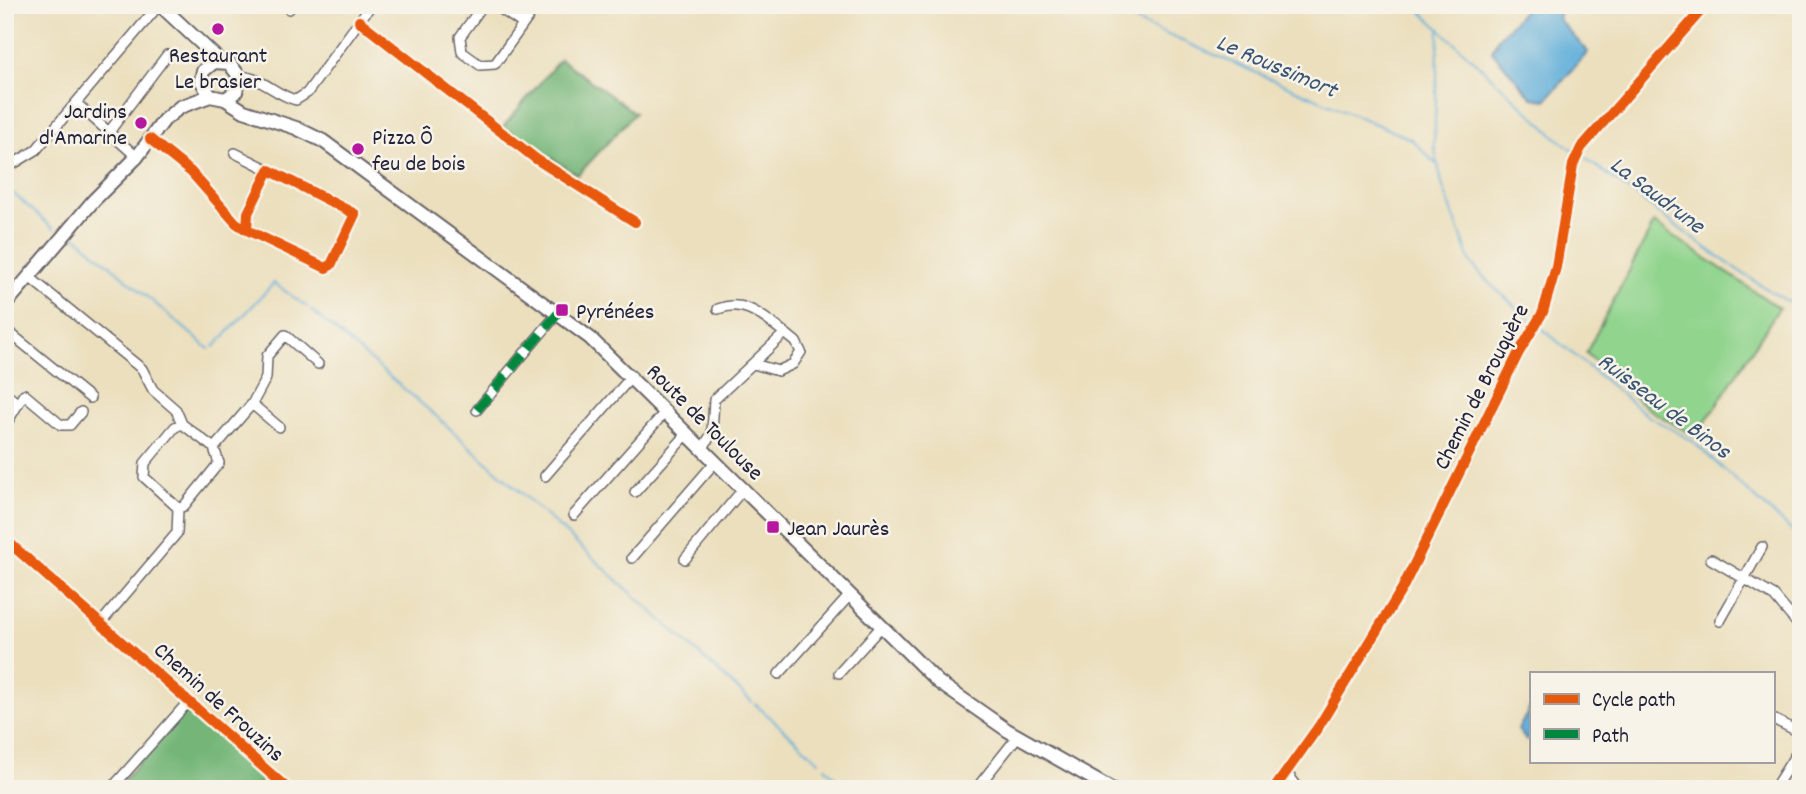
<svg xmlns="http://www.w3.org/2000/svg" width="1806" height="794" font-family="Dekko,sans-serif">
  <style>
    .green { fill: #90d48d; stroke: #597b64; stroke-width: 2 }
    .forest { fill: #74b678; stroke: #4b6c5a; stroke-width: 2 }
    .water { fill: #61aeda; stroke: #42688a; stroke-width: 2 }
    .lines { fill: none; stroke-linecap: round; stroke-linejoin: round }
    .stream { stroke: #61aeda; stroke-width: 2 }
    .street-casing { stroke: #686468; stroke-width: 12 }
    .secondary-casing { stroke: #686468; stroke-width: 16 }
    .street { stroke: #fff; stroke-width: 9 }
    .secondary { stroke: #fff; stroke-width: 12 }
    .quiet { stroke: #00873e; stroke-width: 9; stroke-dasharray: 18 9; stroke-linecap: butt }
    .cycleway-casing { stroke: #f7f3e8; stroke-width: 15 }
    .cycleway { stroke: #e8590c; stroke-width: 10 }
    .poi-dot { fill: #b5179e; stroke: #f7f3e8; stroke-width: 2.5 }
    .labels { text-anchor: middle; stroke-width: 5; stroke-linejoin: round; paint-order: stroke }
    .poi-label { font-size: 23px; fill: #22223b; stroke: #f7f3e8; text-anchor: start }
    .street-label { font-size: 23px; fill: #22223b; stroke: #f7f3e8 }
    .water-label { font-size: 24px; font-style: italic; fill: #385373; stroke: #f7f3e8 }
  </style>
  <rect width="100%" height="100%" fill="#f7f3e8"/>
  <filter id="ink" filterUnits="userSpaceOnUse"><feTurbulence type="fractalNoise" baseFrequency=".0143" numOctaves="2"/><feDisplacementMap in="SourceGraphic" scale="14" xChannelSelector="R" yChannelSelector="G"/><feConvolveMatrix kernelMatrix="1 2 1 2 8 2 1 2 1" color-interpolation-filters="sRGB"/></filter>
  <filter id="wash" filterUnits="userSpaceOnUse"><feTurbulence type="fractalNoise" baseFrequency=".00686" numOctaves="4" result="noise"/><feDisplacementMap in="SourceGraphic" scale="28" xChannelSelector="R" yChannelSelector="G"/><feGaussianBlur stdDeviation="1.57" result="paint"/><feColorMatrix in="noise" values="0 0 0 0 0 0 0 0 0 0 0 0 0 0 0 0 0 1.4 0 .05"/><feComposite in="paint" operator="in"/></filter>
  <g filter="url(#wash)">
    <rect width="100%" height="100%" fill="#ebdfbd"/>
    <path class="green" d="M1654,223L1779,308L1696,437L1648,409L1586,353Z"/>
    <path class="forest" d="M560,59L635,113L578,175L503,127Z
      M188,707L266,775L255,789H116Z"/>
    <path class="water" d="M1529,5H1561L1558,19L1588,52L1546,100L1532,98L1492,51L1498,38Z
      M1531,706V736L1526,740L1518,730Z"/>
    <g class="lines">
      <path class="stream" d="M1098,5L1411,139L1436,164
        M1414,5L1557,138L1576,152
        M1439,31L1434,145L1442,184L1471,263L1489,283L1532,321
        M1581,155C1654,208 1722,265 1801,309
        M5,186L54,229
        M73,234L209,349
        M311,310L436,416L752,702
        M1539,326L1648,416L1691,440L1801,539
        M214,347L274,283L307,307
        M755,704L819,761
        M825,767L847,789"/>
    </g>
  </g>
  <g filter="url(#ink)">
    <g class="lines">
      <g class="street-casing">
        <path id="street" d="M285,5L289,9L292,5
          M483,5L460,37L462,52L480,65L495,64L537,5
          M495,5L523,24
          M5,8L8,5
          M359,21L536,159L635,222
          M239,76C265,78 273,94 296,100L307,93L371,5
          M76,103L137,157
          M109,132L167,55
          M150,139L191,172L236,223L247,230L326,268L331,265L355,214L269,170L248,213L247,230
          M235,153L269,170
          M5,164H13L36,150L159,5
          M28,276L142,369L153,390L176,410L182,424
          M5,329L90,398
          M754,364L778,371L793,364L801,352L796,342L785,333
          M5,393L17,403
          M252,404L279,427
          M477,410L558,313
          M182,424L214,448L219,463L184,506L178,508L144,477L145,463L175,427Z
          M5,426L24,394L61,425H70L81,412
          M214,448L252,404L266,378L267,356L285,335L318,364
          M703,448L712,433L714,400L785,333C763,317 745,298 718,309
          M545,476L632,376
          M635,492L688,433
          M574,515L666,411
          M5,539L288,789
          M632,558L716,461
          M685,559L744,488
          M1711,559L1774,596L1801,628
          M1720,621L1762,547
          M100,624L177,533L178,508
          M839,673L880,628
          M779,674L849,596
          M1773,719L1801,733
          M1286,772L1299,789
          M984,779L996,789
          M111,789L189,701
          M976,789L1018,736
          M1274,789L1319,726L1402,589L1518,354L1543,312L1556,267L1573,165L1581,148L1706,5
          M1699,789H1712
          M1774,789L1801,746"/>
      </g>
      <g class="secondary-casing">
        <path id="secondary" d="M160,5L220,61
          M225,99L236,92L239,76L229,63L214,62L203,71L201,80L210,96L225,99L244,111L296,128L323,141L590,338L938,682L1007,730L1111,789
          M5,305L94,200L137,157L164,120L180,107L210,96"/>
      </g>
      <use href="#street" class="street"/>
      <use href="#secondary" class="secondary"/>
      <path class="quiet" d="M477,410L558,313"/>
      <g class="cycleway-casing">
        <path id="cycleway" d="M359,21L536,159L635,222
          M150,139L191,172L236,223L247,230L326,268L331,265L355,214L269,170L248,213L247,230
          M5,539L288,789
          M1274,789L1319,726L1402,589L1518,354L1543,312L1556,267L1573,165L1581,148L1706,5"/>
      </g>
      <use href="#cycleway" class="cycleway"/>
    </g>
  </g>
  <g class="poi-dot">
    <circle cx="218" cy="29" r="7"/>
    <circle cx="141" cy="123" r="7"/>
    <circle cx="358" cy="149" r="7"/>
    <rect x="555" y="303" width="14" height="14" rx="3.5"/>
    <rect x="766" y="520" width="14" height="14" rx="3.5"/>
  </g>
  <g class="labels">
    <g class="poi-label">
      <text x="218" y="62" text-anchor="middle">Restaurant<tspan x="218" dy="26">Le brasier</tspan></text>
      <text x="127" y="118" text-anchor="end">Jardins<tspan x="127" dy="26">d'Amarine</tspan></text>
      <text x="372" y="144">Pizza Ô<tspan x="372" dy="26">feu de bois</tspan></text>
      <text x="576" y="318">Pyrénées</text>
      <text x="787" y="535">Jean Jaurès</text>
    </g>
    <g class="street-label">
      <text transform="translate(1480 386) rotate(-63)" y="8">Chemin de Brouquère</text>
      <text transform="translate(706 421) rotate(45)" y="8">Route de Toulouse</text>
      <text transform="translate(220 701) rotate(42)" y="8">Chemin de Frouzins</text>
    </g>
    <g class="water-label">
      <text transform="translate(1277 65) rotate(23)" y="8">Le Roussimort</text>
      <text transform="translate(1658 194) rotate(37)" y="8">La Saudrune</text>
      <text transform="translate(1665 405) rotate(37)" y="8">Ruisseau de Binos</text>
    </g>
  </g>
  <rect width="1806" height="794" fill="none" stroke="#f7f3e8" stroke-width="28"/>
  <rect x="1530" y="672" width="245" height="91" fill="#f7f3e8" stroke="#a29fa3" stroke-width="2"/>
  <rect x="1544" y="694" width="35" height="10" fill="#e8590c" stroke="#a29fa3" stroke-width="2"/>
  <text x="1592" y="706" font-size="21" fill="#22223b">Cycle path</text>
  <rect x="1544" y="729" width="35" height="10" fill="#00873e" stroke="#a29fa3" stroke-width="2"/>
  <text x="1592" y="742" font-size="21" fill="#22223b">Path</text>
</svg>
